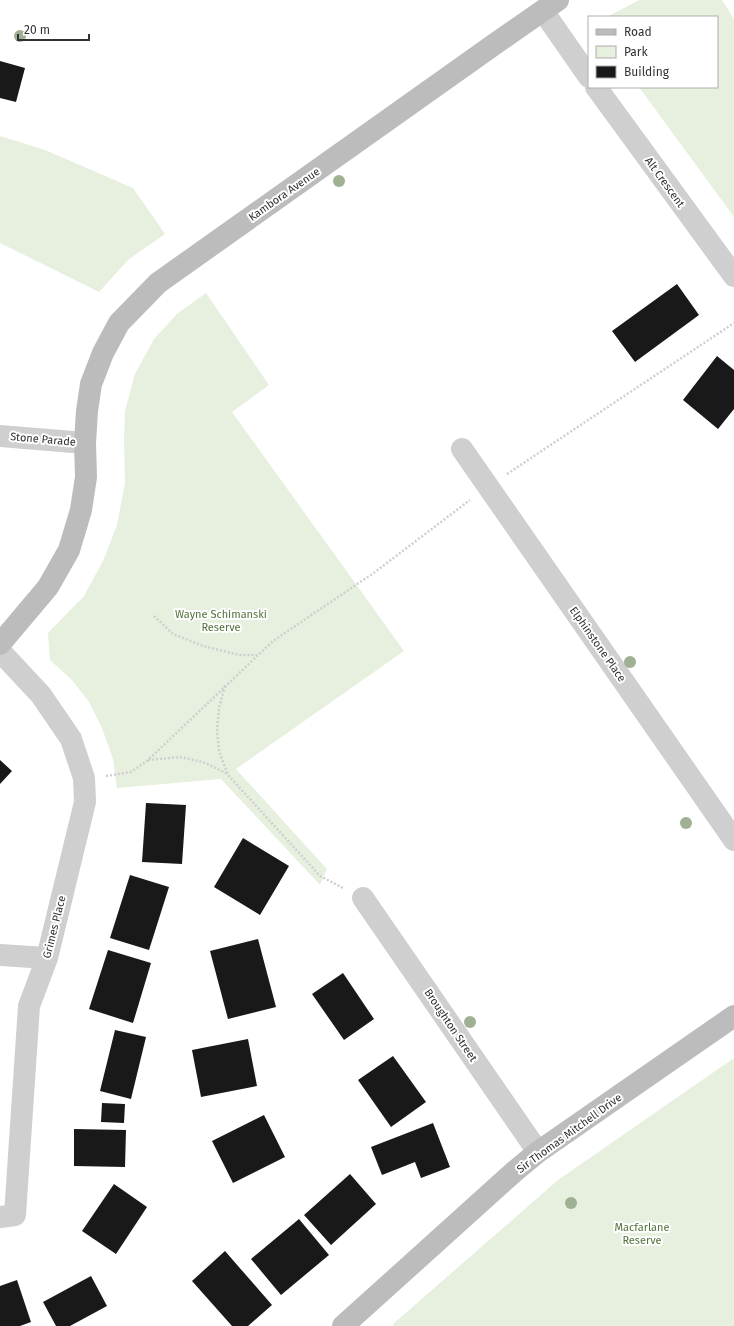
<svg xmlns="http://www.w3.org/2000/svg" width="734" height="1326" font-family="'Fira Sans',sans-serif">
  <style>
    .green { fill: #e7efdf }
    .building { fill: #191919 }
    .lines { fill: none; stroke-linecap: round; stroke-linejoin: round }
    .path { stroke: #cfcfcf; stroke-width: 2.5; stroke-dasharray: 2 2; stroke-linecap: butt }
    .street { stroke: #cfcfcf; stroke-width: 22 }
    .secondary { stroke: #bcbcbc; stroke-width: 22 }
    .tree { fill: #a0b193 }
    .labels { text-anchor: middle; stroke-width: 4; stroke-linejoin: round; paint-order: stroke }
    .street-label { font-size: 11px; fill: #323232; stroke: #fff }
    .park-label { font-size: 11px; fill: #52723a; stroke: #fff }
  </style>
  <rect width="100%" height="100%" fill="#fff"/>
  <path class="green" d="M639,0H722L734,19V217L639,87H717V17H607Z
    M0,136L45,150L133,188L165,234L129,259L99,292L0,243Z
    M206,293L269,385L232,412L404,651L236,769L327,869L320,885L221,779L117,788L113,759L102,728L89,702L72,680L50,660L48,633L84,596L103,561L117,525L125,483L124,439L125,411L135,374L154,339L177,314Z
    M734,1058V1326H393V1324L558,1180Z"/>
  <path class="building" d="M0,61L25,68L16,102L0,98Z
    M677,284L699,315L635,362L612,331Z
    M717,356L734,370V409L718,429L683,400Z
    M0,760L12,771L0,784Z
    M146,803L186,805L182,864L142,862Z
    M243,838L289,866L260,915L214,887Z
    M130,875L169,887L149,950L110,938Z
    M258,939L276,1007L228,1019L210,951Z
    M108,950L151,963L133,1023L89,1009Z
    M343,973L374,1019L344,1040L312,994Z
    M115,1030L146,1037L131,1099L100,1091Z
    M248,1039L257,1086L201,1097L192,1050Z
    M393,1056L426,1102L391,1127L358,1080Z
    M102,1103L125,1104L124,1123L101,1122Z
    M264,1115L285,1157L233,1183L212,1141Z
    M433,1123L450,1167L421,1178L415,1162L382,1175L371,1147Z
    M74,1129L126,1130L125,1167L74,1166Z
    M350,1174L376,1204L331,1245L304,1215Z
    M114,1184L147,1207L116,1254L82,1231Z
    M299,1219L329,1255L281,1295L251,1259Z
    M225,1251L272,1305L248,1326H232L192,1281Z
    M91,1276L107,1306L70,1326H56L43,1302Z
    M17,1280L31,1322L20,1326H0V1286Z"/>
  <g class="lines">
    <path class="path" d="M507,474L734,323
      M154,616L173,634L203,646L240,655H257
      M225,686L219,708L217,730L219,751L228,775L320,876L343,888
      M148,760L180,757L203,762L228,774
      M106,776L131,772L147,761L273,641L375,572L470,500"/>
    <path class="street" d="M543,11L589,77
      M596,87L734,276
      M0,436L85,443
      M462,449L734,840
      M0,651L41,695L71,739L84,778L85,802L47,958L29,1006L15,1215L0,1217
      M363,898L538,1152
      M0,955L47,958"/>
    <path class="secondary" d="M0,644L48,587L69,550L81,510L86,477L85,443L87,411L91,384L103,353L119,323L158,283L492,46L558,0
      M343,1326L515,1171L538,1152L734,1016"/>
  </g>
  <g class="tree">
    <circle cx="20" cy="36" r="6"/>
    <circle cx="339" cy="181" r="6"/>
    <circle cx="630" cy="662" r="6"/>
    <circle cx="686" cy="823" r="6"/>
    <circle cx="470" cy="1022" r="6"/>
    <circle cx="571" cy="1203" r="6"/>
  </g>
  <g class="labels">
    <g class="street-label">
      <text transform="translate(665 182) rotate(54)" y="4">Alt Crescent</text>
      <text transform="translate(284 194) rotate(-35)" y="4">Kambora Avenue</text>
      <text transform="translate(43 439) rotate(5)" y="4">Stone Parade</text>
      <text transform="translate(598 644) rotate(55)" y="4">Elphinstone Place</text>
      <text transform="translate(54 927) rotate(-76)" y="4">Grimes Place</text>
      <text transform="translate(451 1025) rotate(56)" y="4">Broughton Street</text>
      <text transform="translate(569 1133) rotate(-36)" y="4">Sir Thomas Mitchell Drive</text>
    </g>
    <g class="park-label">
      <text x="221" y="618">Wayne Schimanski<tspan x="221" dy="13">Reserve</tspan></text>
      <text x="642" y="1231">Macfarlane<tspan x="642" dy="13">Reserve</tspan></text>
    </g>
  </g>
  <rect x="588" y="16" width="130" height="72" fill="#ffffff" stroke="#adadad"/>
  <rect x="596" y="29" width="20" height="6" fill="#bcbcbc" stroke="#adadad"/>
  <text x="624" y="36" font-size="12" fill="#323232">Road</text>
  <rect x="596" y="46" width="20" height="12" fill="#e7efdf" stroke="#adadad"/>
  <text x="624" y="56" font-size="12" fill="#323232">Park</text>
  <rect x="596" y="66" width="20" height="12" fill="#191919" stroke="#adadad"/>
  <text x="624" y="76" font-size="12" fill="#323232">Building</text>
  <path d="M18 34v6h71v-6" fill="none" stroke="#323232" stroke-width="2"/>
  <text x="24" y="34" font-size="12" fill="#323232" stroke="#ffffff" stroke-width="3" paint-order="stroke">20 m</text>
</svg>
